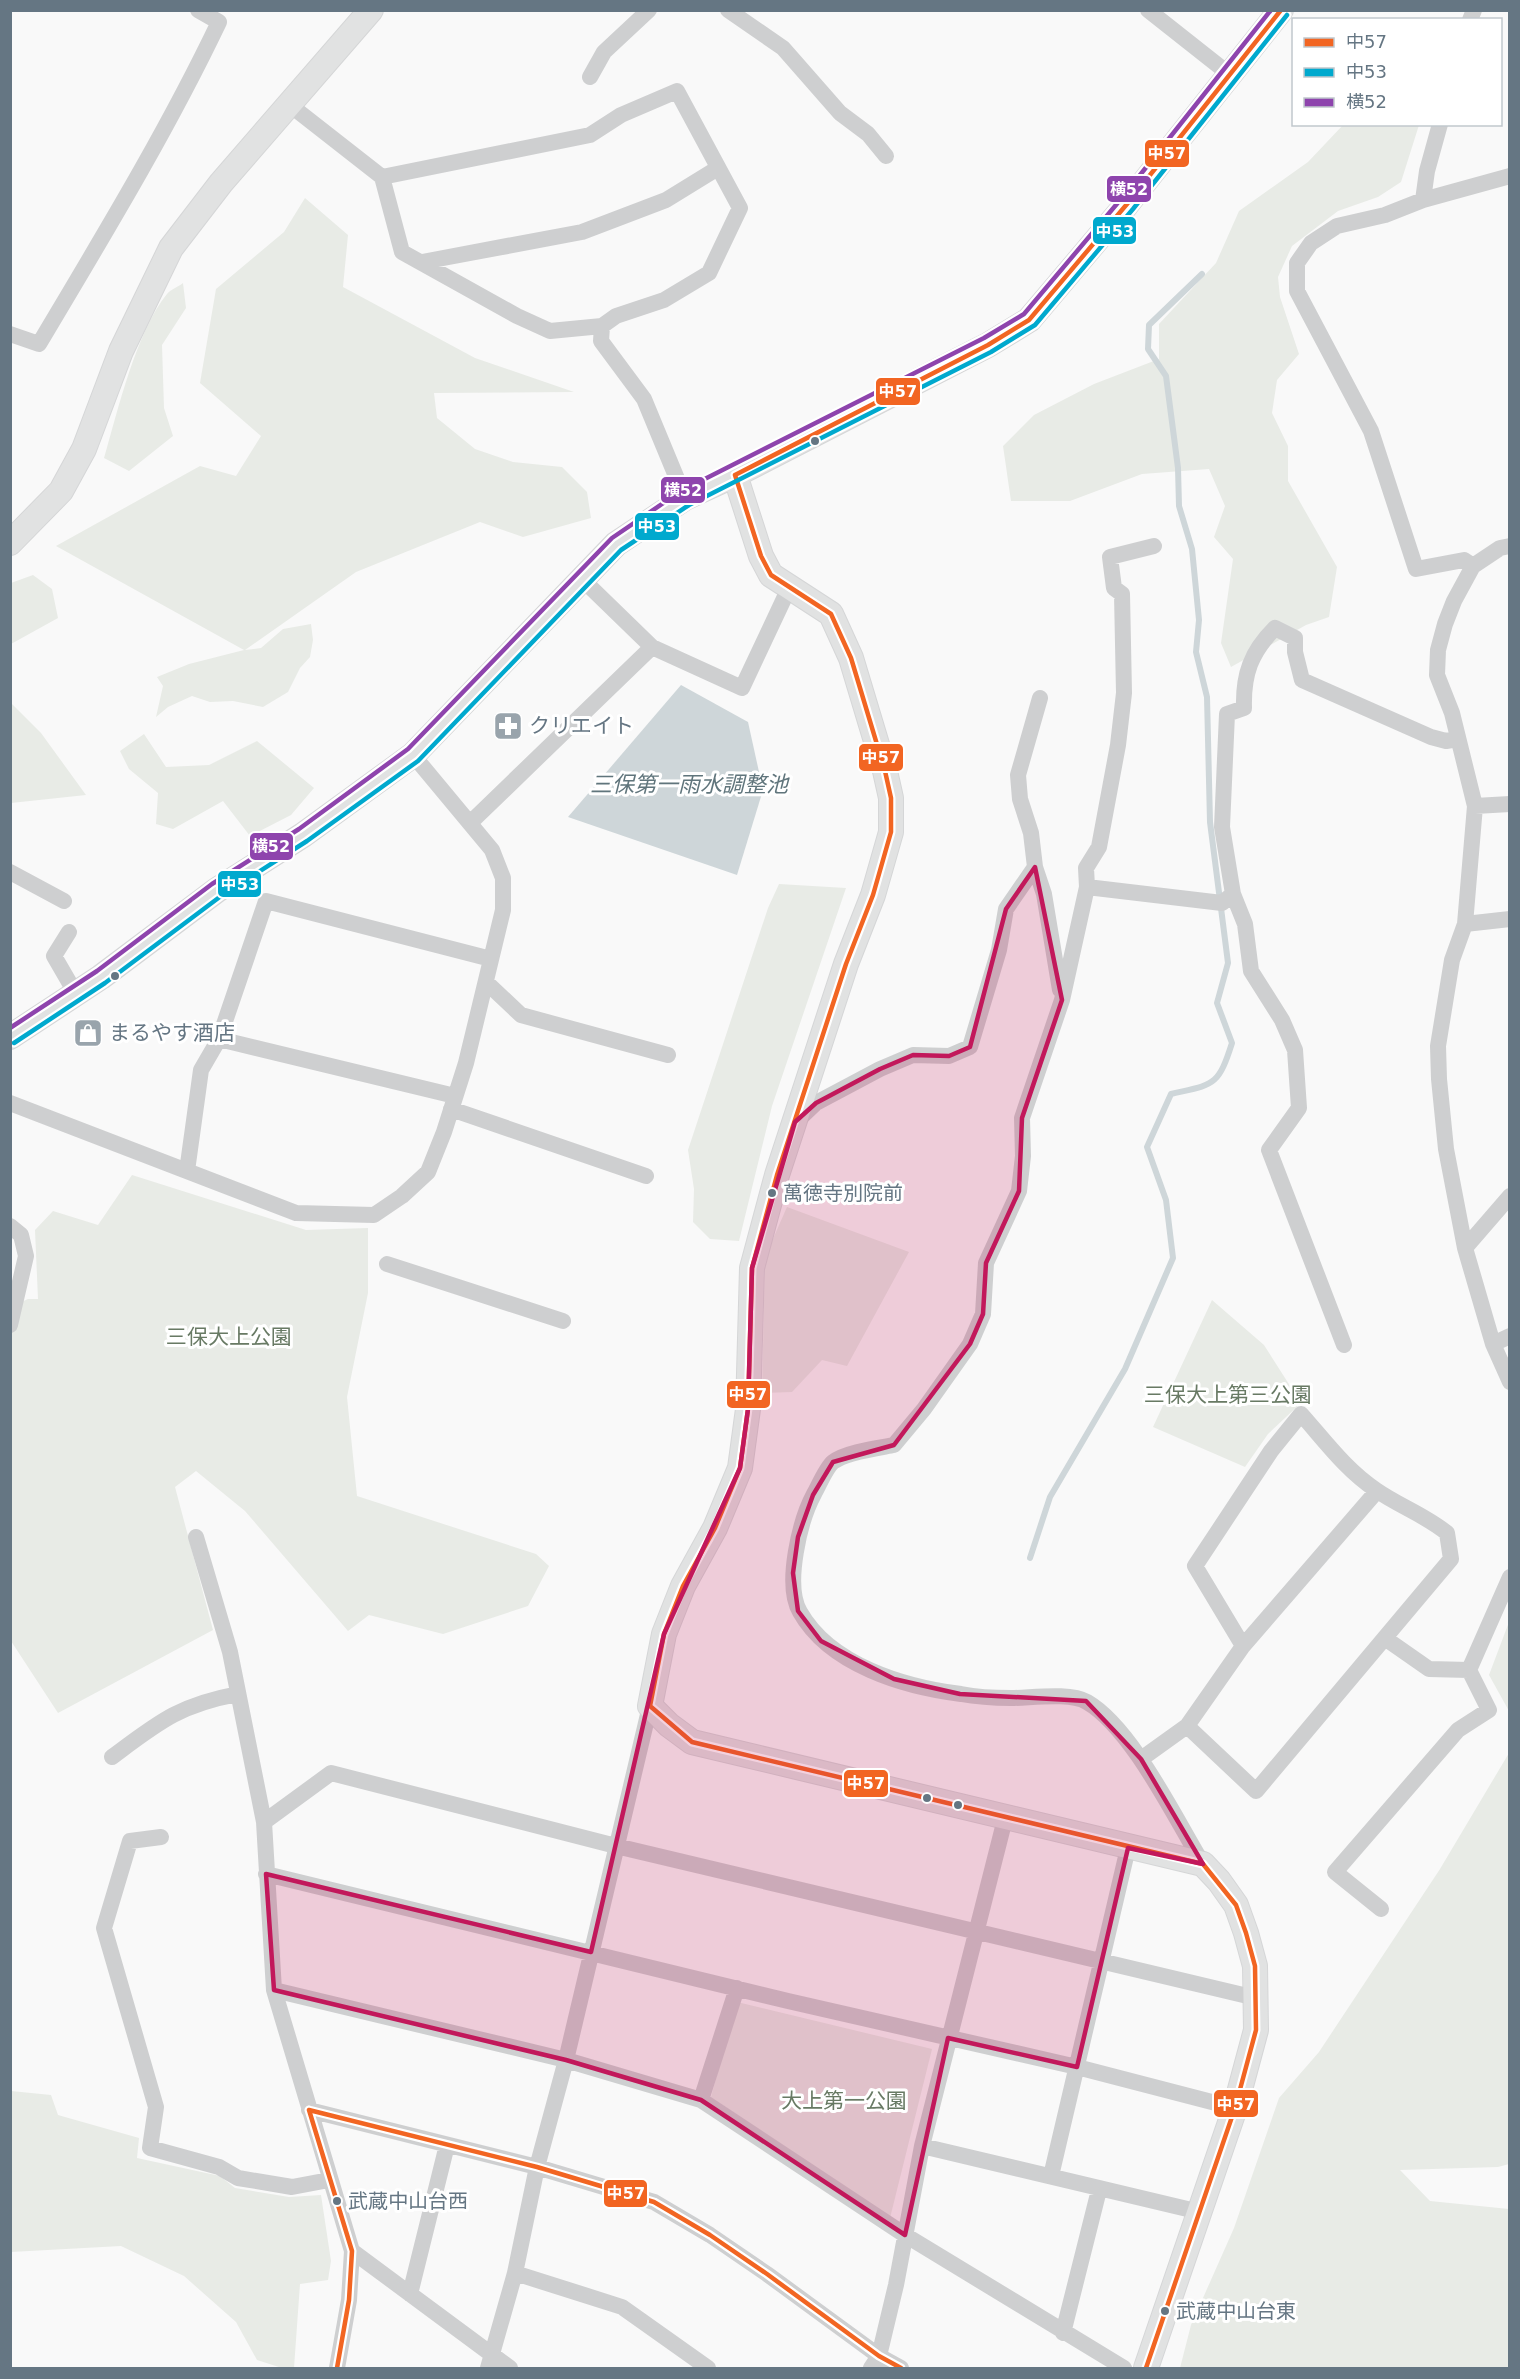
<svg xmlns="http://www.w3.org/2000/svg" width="1520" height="2379" font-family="'DejaVu Sans','Noto Sans JP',sans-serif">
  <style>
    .green { fill: #e8ebe6 }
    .water { fill: #ced6d9 }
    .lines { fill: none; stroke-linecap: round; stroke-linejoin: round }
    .stream { stroke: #ced6d9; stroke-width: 6 }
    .secondary-casing { stroke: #d5d6d7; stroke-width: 26 }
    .street { stroke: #cecfd0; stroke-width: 16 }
    .secondary { stroke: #e1e2e2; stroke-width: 24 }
    .bus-1-casing { stroke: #fff; stroke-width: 9 }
    .bus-2-casing { stroke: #fff; stroke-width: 9 }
    .bus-3-casing { stroke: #fff; stroke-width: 9 }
    .bus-1 { stroke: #f26522; stroke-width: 4.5 }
    .bus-2 { stroke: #00a9ce; stroke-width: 4.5 }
    .bus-3 { stroke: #8e44ad; stroke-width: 4.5 }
    .marked { fill: #c2185b; fill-opacity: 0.2; stroke: #c2185b; stroke-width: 4.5; stroke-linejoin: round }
    .bus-dot { fill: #657683; stroke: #fff; stroke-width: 2 }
    .labels { text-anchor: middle; stroke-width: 6; stroke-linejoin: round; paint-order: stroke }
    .bus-label { font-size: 20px; fill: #657683; stroke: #fff; text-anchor: start }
    .poi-label { font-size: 21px; fill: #657683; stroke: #fff; text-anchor: start }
    .park-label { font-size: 21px; fill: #687a64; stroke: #fff }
    .water-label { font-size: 22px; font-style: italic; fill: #60757c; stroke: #fff }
    .line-badge { stroke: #fff; stroke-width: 2 }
    .badge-label { font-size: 16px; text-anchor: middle; font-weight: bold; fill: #fff }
  </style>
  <rect width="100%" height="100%" fill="#f9f9f9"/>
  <path class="green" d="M1343,125H1419L1401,182L1378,197L1338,211L1292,246L1278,277L1280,297L1299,354L1277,380L1272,413L1288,446V481L1337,567L1329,617L1306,625L1231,667L1221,643L1233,559L1214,537L1225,506L1209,469L1142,474L1070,501H1011L1003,446L1034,415L1094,384L1159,359V324L1216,263L1239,211L1308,162Z
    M305,198L348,235L343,287L475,358L574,392L434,393L437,418L475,449L513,462L562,467L587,492L591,518L523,537L480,522L356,572L245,650L261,648L283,629L311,624L313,640L310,657L300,668L288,692L263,707L233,701L210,702L192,696L168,707L156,717L163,686L157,677L189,664L244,650L56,546L200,466L236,476L261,436L200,383L216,289L284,232Z
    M183,283L186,308L162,345L164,408L173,436L129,471L104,458C118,410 136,332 167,294C171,289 178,287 183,283Z
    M33,575L52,589L58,618L11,644V583Z
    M10,702L41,733L86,795L11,803Z
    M144,734L166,767L209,765L257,741L314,788L291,815L250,836L223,801L173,829L156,824L158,793L129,769L120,751Z
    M779,884L846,888L772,1106L739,1241L710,1239L693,1222L694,1189L688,1150L768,908Z
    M132,1175L306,1230L368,1228V1293L347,1397L357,1496L536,1554L549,1566L528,1606L443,1634L369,1615L348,1631L245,1511L196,1471L175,1487L213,1630L58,1713L11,1641L10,1307L28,1299H38L35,1230L53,1211L98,1225Z
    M787,1207L909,1252L847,1366L822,1360L792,1392L762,1393L765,1257Z
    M1212,1300L1264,1345L1301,1403L1268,1434L1245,1467L1153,1427Z
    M1509,1622V1711L1489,1675Z
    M1509,1753V2164L1498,2167L1400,2170L1430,2201L1509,2209V2368H1180L1191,2325L1234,2228L1279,2098L1319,2052L1440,1869Z
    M737,2002L932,2049L890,2218L711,2097Z
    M11,2091L51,2095L58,2115L139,2138L137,2158L220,2176L235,2188L289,2197L321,2195L331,2261L328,2280L300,2284L294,2368H282L257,2360L236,2322L184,2276L121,2246L11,2252Z"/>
  <path class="water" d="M681,685L748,722L763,790L737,875L568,817Z"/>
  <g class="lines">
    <path class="stream" d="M1030,1558L1050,1497L1125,1369L1173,1258L1166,1200L1147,1147L1171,1094C1214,1084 1218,1087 1232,1043L1217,1003L1228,963L1210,822L1207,697L1196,652L1199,620L1192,549L1179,506L1178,468L1166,376L1148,349L1149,325L1202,274"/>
    <g class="secondary-casing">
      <path id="secondary" d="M735,475L761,556L771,575L831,614L851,658L885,771L891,798V832L873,895L846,964L777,1175L752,1268L748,1409L740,1468L715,1528L683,1586L664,1634L650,1706L669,1725L692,1742L1203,1864L1219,1881L1236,1905L1246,1933L1255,1966L1256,2030L1235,2108L1146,2368
        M10,543L61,491L84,449L121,351L171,248L221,183L371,10
        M10,1037L101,977L217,890L303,835L413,755L616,544L685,498L735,475L988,345L1029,320L1127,204L1281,10"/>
    </g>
    <path class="street" d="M728,10L783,48L840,113L868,134L886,156
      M1148,10L1229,74
      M1470,20L1474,10
      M590,77L604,52L649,10
      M290,105L382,177L402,252L517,316L550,331L602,326
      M1440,124L1427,171L1423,200L1385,215L1337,226L1311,243L1297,263V291L1371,431L1416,569L1464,560L1473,566
      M382,177L590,135L621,115L677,91L740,208L709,273L664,300L616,316L602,326L601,341L644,399L685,498
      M1423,200L1510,176
      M422,262L582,232L666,200L718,168
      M10,334L39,344C102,238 166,133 219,22L198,10
      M1154,546L1110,557L1114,588L1122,594L1124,693L1118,745L1099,847L1086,868L1087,887L1062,1000L1022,1118L1023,1156L1019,1191L986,1263L983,1314L970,1344L924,1409L894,1445C878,1448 846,1452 833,1462C826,1468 819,1485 814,1494C800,1520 784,1585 800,1612C830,1665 904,1687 961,1694C977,1697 995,1698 1011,1698C1031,1698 1070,1692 1087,1702C1132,1728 1176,1820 1203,1864
      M1510,546L1500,548L1473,566L1454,601L1445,624L1438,650L1437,675L1452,713L1475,806L1465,924L1452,960L1438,1046L1439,1079L1446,1149L1465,1248L1493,1344L1510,1382
      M582,579L652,647L742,688L789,588
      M1040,698L1018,775L1020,799L1031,833L1035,867L1044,894L1060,990
      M1475,806L1510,804
      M470,823L652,647
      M10,872L64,901
      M1087,887L1222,903L1233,894L1222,827L1227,714L1244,708C1243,674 1251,652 1275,628L1295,638V652L1302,680L1431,737L1446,741L1458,739
      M1233,894L1245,924L1251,971L1282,1020L1295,1050L1299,1108L1269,1150L1344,1345
      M1465,924L1510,919
      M69,932L54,956L76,994
      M486,982L521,1015L668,1055
      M219,1039L455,1096
      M10,1103L296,1213L374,1215L402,1196L428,1172L444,1132L466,1063L503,910V878L492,850L413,755
      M451,1109L646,1176
      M796,1122L816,1103L880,1069L913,1055L949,1056L970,1047L999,950L1006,909L1035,867
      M187,1171L201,1070L219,1039L266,901L491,959
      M10,1226L21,1235L26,1256L10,1325
      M1465,1248L1510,1196
      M387,1264L563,1321
      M1493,1344L1510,1336
      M196,1537L230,1652L264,1822
      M1386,1639L1429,1669L1469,1670L1510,1577
      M1187,1726L1256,1791L1451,1559L1447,1533C1425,1515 1399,1506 1376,1490C1346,1470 1325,1441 1301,1414L1271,1451L1195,1566L1243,1646
      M112,1757C159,1722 179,1705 238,1694
      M1141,1759L1187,1726L1243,1646L1377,1491
      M161,1837L130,1841L104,1928L156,2107L150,2148L219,2167L238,2178L292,2187L329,2180
      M266,1874L788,2001L1077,2067L1235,2108
      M1381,1909L1335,1872L1458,1730L1489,1710L1469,1670
      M274,1990L264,1822L331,1773L616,1846L1256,1998
      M701,2100L737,1988
      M309,2110L537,2167L654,2202L710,2235L767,2274L879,2356L901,2368
      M922,2146L1200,2212
      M1051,2176L1128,1848
      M352,2251L510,2368
      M515,2273L622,2307L708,2368
      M410,2294L447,2145
      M1063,2333L1099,2190
      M337,2368L349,2300L352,2251L274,1990L566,2060L701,2100L905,2235L1124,2368
      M488,2368L515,2273L537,2167L566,2060L650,1706
      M871,2368L879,2356L896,2285L922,2146L1005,1819"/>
    <use href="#secondary" class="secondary"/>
    <g class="bus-1-casing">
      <path id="bus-1" d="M735,475L988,345L1029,320L1127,204L1281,10
        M650,1706L664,1634L683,1586L715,1528L740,1468L748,1409L752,1268L777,1175L846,964L873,895L891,832V798L885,771L851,658L831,614L771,575L761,556L735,475
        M650,1706L692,1742L1203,1864L1236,1905L1246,1933L1255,1966L1256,2030L1235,2108L1146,2368
        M309,2110L537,2167L654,2202L710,2235L767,2274L879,2356L901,2368
        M309,2110L352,2251L349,2300L337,2368"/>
    </g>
    <g class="bus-2-casing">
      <path id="bus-2" d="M14,1043L105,983L221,896L307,841L418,761L621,550L689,505L991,352L1035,325L1133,209L1287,15"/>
    </g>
    <g class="bus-3-casing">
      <path id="bus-3" d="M10,1028L97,971L212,884L299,829L408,749L612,538L681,491L984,338L1024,314L1121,199L1271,10"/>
    </g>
    <use href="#bus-1" class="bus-1"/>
    <use href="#bus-2" class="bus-2"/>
    <use href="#bus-3" class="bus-3"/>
  </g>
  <path class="marked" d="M1035,867L1062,1000L1022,1118L1019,1191L986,1263L983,1314L970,1344L894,1445L833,1462L813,1495L798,1537L793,1573L798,1611L821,1641L894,1679L960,1694L1086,1701L1141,1759L1203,1864L1128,1848L1077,2067L948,2038L905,2235L701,2100L566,2060L274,1990L266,1874L591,1952L664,1634L740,1468L748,1409L752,1268L795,1122L816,1103L880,1069L913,1055L949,1056L970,1047L1006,909Z"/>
  <defs>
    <g id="pharmacy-square" transform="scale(1.5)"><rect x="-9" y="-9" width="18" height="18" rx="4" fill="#99a4ac" stroke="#fff"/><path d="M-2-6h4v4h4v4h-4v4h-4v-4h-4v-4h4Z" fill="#fff"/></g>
    <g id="shop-square" transform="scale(1.5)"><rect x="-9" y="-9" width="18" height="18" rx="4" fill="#99a4ac" stroke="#fff"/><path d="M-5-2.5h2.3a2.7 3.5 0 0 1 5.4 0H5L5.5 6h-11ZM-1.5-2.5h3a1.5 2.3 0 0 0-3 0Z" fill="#fff"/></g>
  </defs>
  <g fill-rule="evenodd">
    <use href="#pharmacy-square" x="508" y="726"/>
    <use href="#shop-square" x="88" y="1033"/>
  </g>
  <g class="bus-dot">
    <circle cx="815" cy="441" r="5"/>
    <circle cx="115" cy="976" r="5"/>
    <circle cx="772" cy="1193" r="5"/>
    <circle cx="927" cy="1798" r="5"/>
    <circle cx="958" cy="1805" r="5"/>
    <circle cx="337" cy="2201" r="5"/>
    <circle cx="1165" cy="2311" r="5"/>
  </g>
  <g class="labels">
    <g class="bus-label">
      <text x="783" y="1200">萬徳寺別院前</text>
      <text x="348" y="2208">武蔵中山台西</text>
      <text x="1176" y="2318">武蔵中山台東</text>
    </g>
    <g class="poi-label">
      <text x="529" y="733">クリエイト</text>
      <text x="109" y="1040">まるやす酒店</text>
    </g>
    <g class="park-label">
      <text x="229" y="1344">三保大上公園</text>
      <text x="1228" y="1402">三保大上第三公園</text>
      <text x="844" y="2108">大上第一公園</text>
    </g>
    <g class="water-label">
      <text x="689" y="792">三保第一雨水調整池</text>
    </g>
  </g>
  <g class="line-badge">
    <rect x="1144" y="139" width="46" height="29" rx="6" fill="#f26522"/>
    <rect x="1106" y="175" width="46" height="28" rx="6" fill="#8e44ad"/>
    <rect x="1092" y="216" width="45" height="29" rx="6" fill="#00a9ce"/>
    <rect x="875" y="377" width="46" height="29" rx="6" fill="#f26522"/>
    <rect x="660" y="476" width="46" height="28" rx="6" fill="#8e44ad"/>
    <rect x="634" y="512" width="46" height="29" rx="6" fill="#00a9ce"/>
    <rect x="858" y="743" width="46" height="29" rx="6" fill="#f26522"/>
    <rect x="249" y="832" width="45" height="29" rx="6" fill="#8e44ad"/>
    <rect x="217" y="870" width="45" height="28" rx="6" fill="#00a9ce"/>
    <rect x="726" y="1380" width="45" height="29" rx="6" fill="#f26522"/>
    <rect x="843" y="1769" width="46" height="29" rx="6" fill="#f26522"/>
    <rect x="1213" y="2089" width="46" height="29" rx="6" fill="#f26522"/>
    <rect x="603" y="2179" width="45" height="29" rx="6" fill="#f26522"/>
  </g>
  <g class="badge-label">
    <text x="1167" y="159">中57</text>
    <text x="1129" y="195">横52</text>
    <text x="1115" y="237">中53</text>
    <text x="898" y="397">中57</text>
    <text x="683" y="496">横52</text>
    <text x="657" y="532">中53</text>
    <text x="881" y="763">中57</text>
    <text x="271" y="852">横52</text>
    <text x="240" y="890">中53</text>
    <text x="748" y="1400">中57</text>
    <text x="866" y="1789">中57</text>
    <text x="1236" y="2110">中57</text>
    <text x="626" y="2199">中57</text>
  </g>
  <rect width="1520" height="2379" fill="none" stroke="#657683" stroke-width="24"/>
  <rect x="1292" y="18" width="210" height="108" fill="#ffffff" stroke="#c1c8cd" stroke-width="1.5"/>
  <rect x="1304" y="38" width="30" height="9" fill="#f26522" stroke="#c1c8cd" stroke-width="1.5"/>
  <text x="1346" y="48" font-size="18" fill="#657683">中57</text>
  <rect x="1304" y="68" width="30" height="9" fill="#00a9ce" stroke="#c1c8cd" stroke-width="1.5"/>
  <text x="1346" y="78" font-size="18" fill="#657683">中53</text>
  <rect x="1304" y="98" width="30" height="9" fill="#8e44ad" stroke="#c1c8cd" stroke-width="1.5"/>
  <text x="1346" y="108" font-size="18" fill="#657683">横52</text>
</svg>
